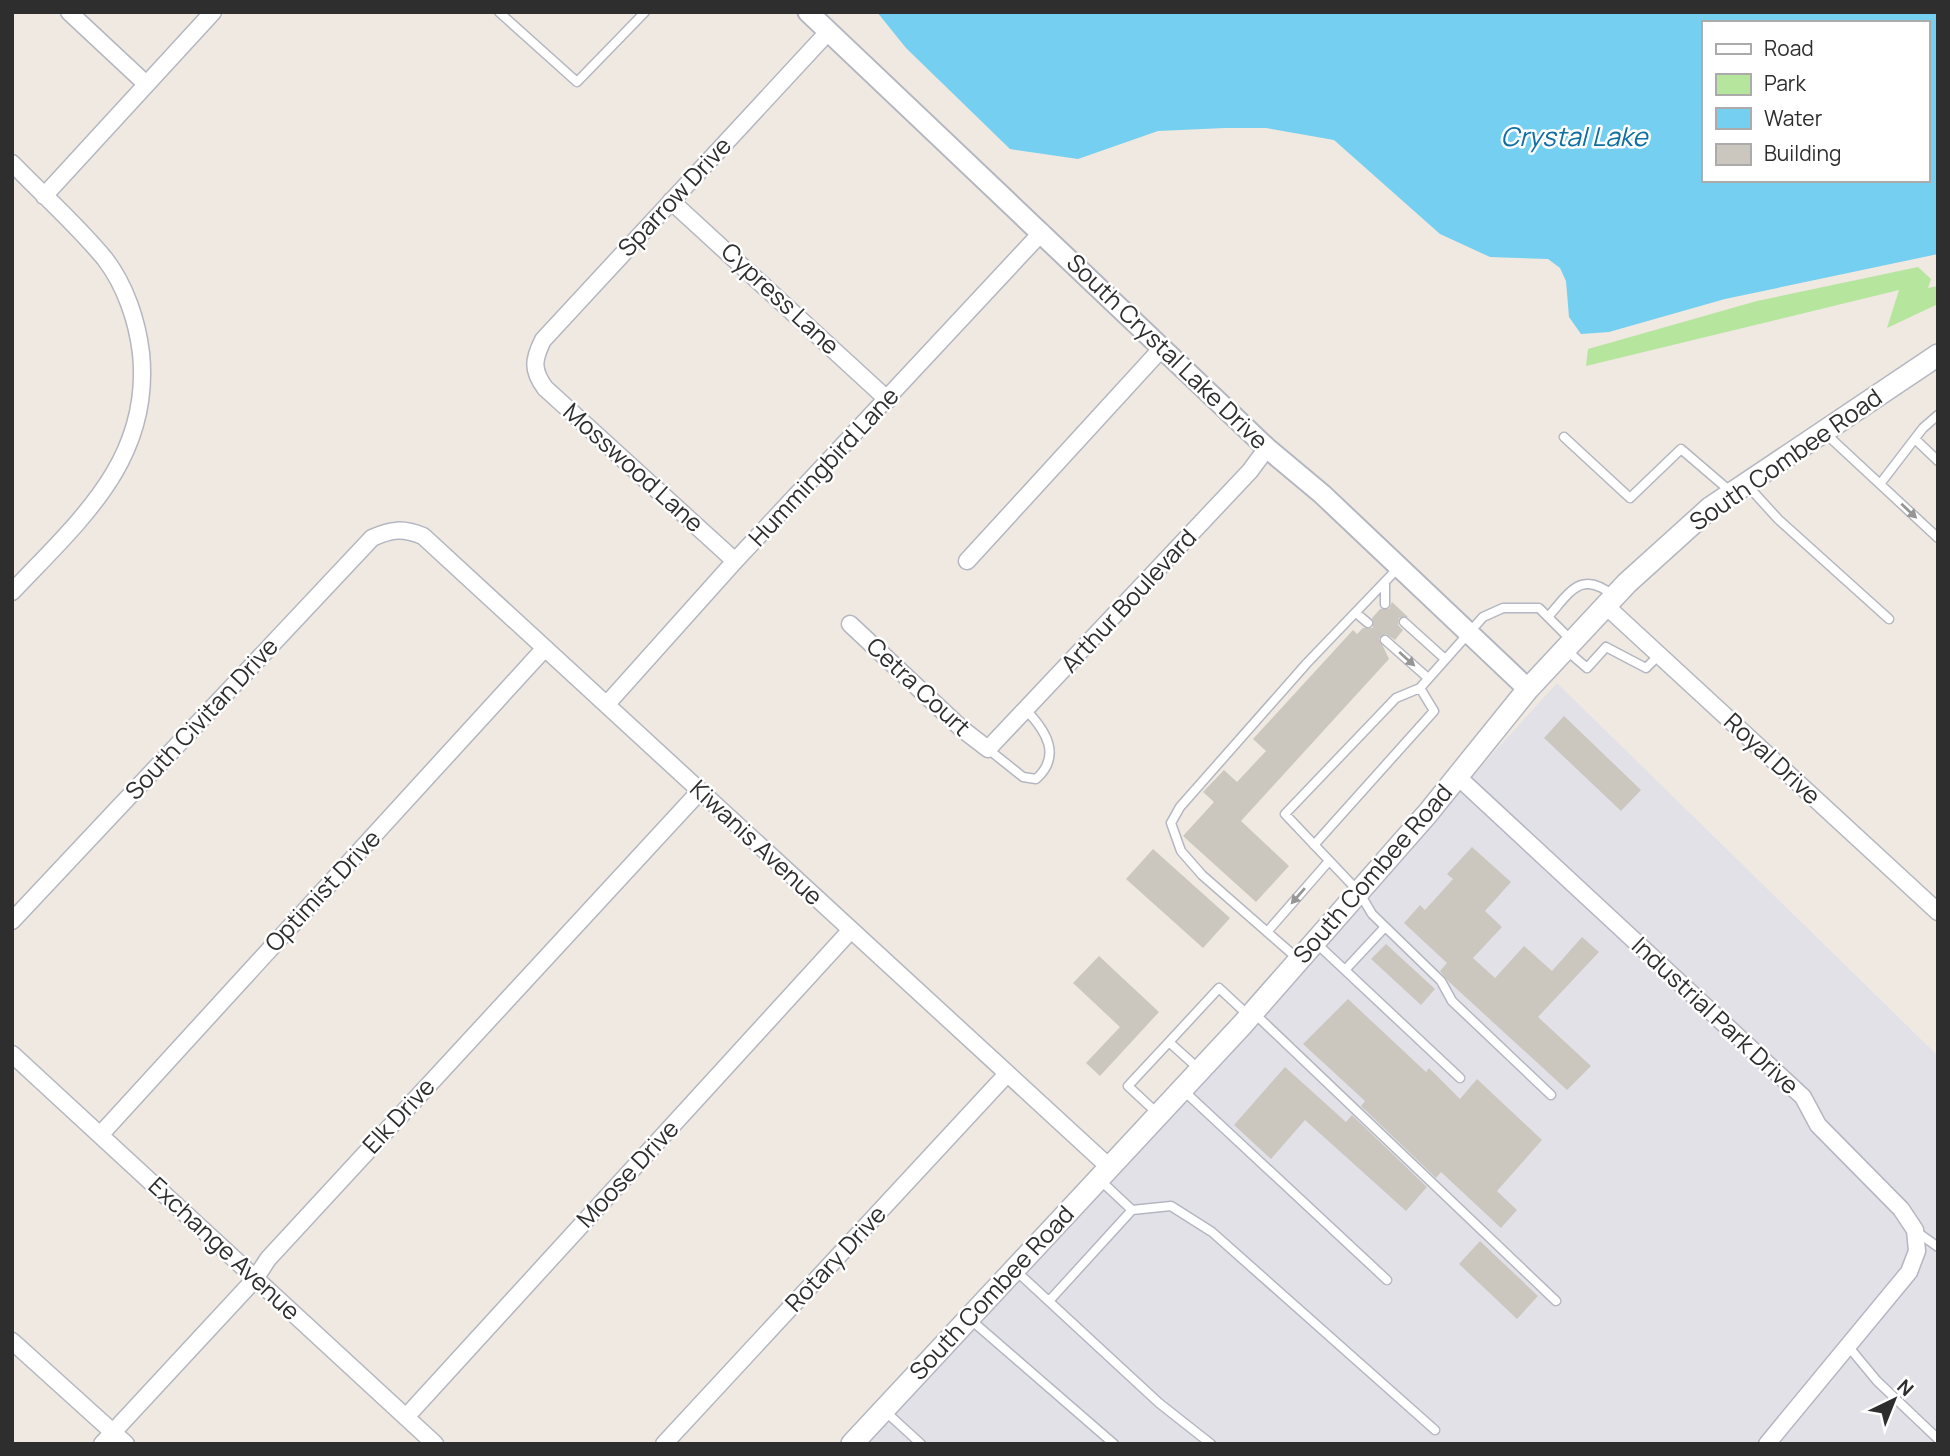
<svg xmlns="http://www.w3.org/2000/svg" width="1950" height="1456" font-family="Manrope,sans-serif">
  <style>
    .industrial { fill: #e3e1e8 }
    .green { fill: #b6e59e }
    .water { fill: #75cff0; fill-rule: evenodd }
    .building { fill: #cbc7bf }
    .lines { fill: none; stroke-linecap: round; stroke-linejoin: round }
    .service-casing { stroke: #b4b7c1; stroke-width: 11 }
    .minor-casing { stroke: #b4b7c1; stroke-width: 19 }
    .tertiary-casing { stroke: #b4b7c1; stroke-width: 23 }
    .secondary-casing { stroke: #b4b7c1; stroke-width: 24 }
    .service { stroke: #fff; stroke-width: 8 }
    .minor { stroke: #fff; stroke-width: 16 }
    .tertiary { stroke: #fff; stroke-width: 19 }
    .secondary { stroke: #fff; stroke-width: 21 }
    .oneway { fill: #969696 }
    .labels { text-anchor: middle; stroke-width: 5; stroke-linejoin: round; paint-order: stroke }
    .street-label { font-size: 24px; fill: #2e2e2e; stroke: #fff }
    .water-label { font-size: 26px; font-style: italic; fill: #0d6fa3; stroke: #fff }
  </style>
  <rect width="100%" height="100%" fill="#efe9e1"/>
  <path class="industrial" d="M1557,683L1938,1056V1444H865Z"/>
  <path class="green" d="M1918,267L1931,279L1928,288L1938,286V304L1887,328L1899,290L1586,366L1588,349L1757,301Z"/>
  <path class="water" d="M877,12H1938V254L1725,299L1609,332L1581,334L1569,317L1566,281L1560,268L1548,259L1490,257L1440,234L1334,140L1266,128H1225L1158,131L1078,159L1010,149L906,48ZM1703,23H1927V180H1703Z"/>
  <path class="building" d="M1392,602L1408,617L1399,618L1398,625L1403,630L1395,640L1386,634L1379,638L1389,659L1241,821L1289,866L1256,902L1183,836L1214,802L1203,792L1224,770L1237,782L1266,751L1253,739L1353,630L1357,634L1363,628H1373L1372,618L1380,609H1389Z
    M1564,716L1641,790L1621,811L1544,738Z
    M1472,847L1511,882L1485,911L1502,927L1473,958L1495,978L1524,946L1552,971L1582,937L1599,952L1538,1017L1591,1066L1567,1090L1448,981L1440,971L1447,963L1404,923L1420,905L1425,910L1453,879L1447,874Z
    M1153,849L1230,918L1203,948L1126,879Z
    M1386,944L1435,989L1421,1005L1371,959Z
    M1099,956L1159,1012L1100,1076L1086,1063L1120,1027L1073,983Z
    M1348,999L1426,1072L1429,1068L1460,1099L1477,1079L1542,1140L1497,1191L1517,1210L1501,1228L1441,1172L1436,1178L1361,1106L1365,1101L1303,1044Z
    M1285,1067L1346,1122L1352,1115L1427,1187L1406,1211L1305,1120L1271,1159L1234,1125Z
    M1480,1241L1538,1296L1517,1319L1459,1264Z"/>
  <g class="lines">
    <g class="service-casing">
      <path id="service" d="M499,12L577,82L645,12
        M1825,433L1938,538
        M1564,437L1630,498L1681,449L1730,491
        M1915,439L1938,461
        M1880,484L1923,428L1938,415
        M1747,485L1778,519L1889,619
        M1385,604V582
        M1356,613L1368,623
        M1548,617C1570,592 1581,569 1614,596
        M1404,622L1445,659
        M1385,640L1428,678
        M1565,649L1587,668L1606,647L1646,668L1659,655
        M988,749L1023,777L1036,779C1062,756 1046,731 1027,711
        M1314,845L1434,711L1420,688
        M1267,932L1329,861
        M1315,942L1460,1078
        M1298,959L1202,875L1181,851L1171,823L1180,807L1307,663L1399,567
        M1345,970L1385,927
        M1253,1012L1556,1301
        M1169,1042L1219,988L1248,1015
        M1184,1091L1387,1280
        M1551,1095L1452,1001L1441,981L1372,914L1359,892L1285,814L1396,698L1420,688L1483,617L1503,608H1539L1571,640
        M1158,1114L1128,1086L1169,1042L1200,1070
        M1100,1180L1132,1210L1171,1206L1212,1232L1435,1430
        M1917,1232L1938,1247
        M1014,1269L1159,1403L1211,1444
        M1049,1301L1132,1210
        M971,1320L1114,1444
        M1848,1346L1877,1381L1938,1439
        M886,1412L921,1444"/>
    </g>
    <g class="minor-casing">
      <path id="minor" d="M69,12L145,83
        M12,163C43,195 77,225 105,259C125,285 137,320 141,353C152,460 79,521 12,592
        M44,196L213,12
        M671,201L888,400
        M735,561L545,388C532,370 533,360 543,340L829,31
        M967,561L1163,347
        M1606,606L1938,912
        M850,624L962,729L988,749L1250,471L1267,448
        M607,704L735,561L1042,232
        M1458,777L1803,1097L1818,1125L1901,1209L1915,1230L1917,1251L1909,1272L1767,1444
        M12,921L372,538C392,529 403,528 423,536L1108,1166
        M12,1054L435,1444
        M101,1134L545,648
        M12,1341L126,1444
        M406,1417L850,931
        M102,1444L255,1279L268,1259L700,791
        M664,1444L1007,1074"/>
    </g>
    <g class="tertiary-casing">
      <path id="tertiary" d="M808,12L1267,448L1322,494L1528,689"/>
    </g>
    <g class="secondary-casing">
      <path id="secondary" d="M852,1444L1242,1025L1428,813L1528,689L1627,583L1710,508L1938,355"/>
    </g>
    <use href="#service" class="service"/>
    <use href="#minor" class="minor"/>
    <use href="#tertiary" class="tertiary"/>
    <use href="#secondary" class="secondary"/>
  </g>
  <defs><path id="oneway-solid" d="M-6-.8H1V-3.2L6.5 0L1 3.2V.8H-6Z" transform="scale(1.75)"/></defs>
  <g class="oneway">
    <use href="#oneway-solid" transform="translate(1909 511) rotate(43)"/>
    <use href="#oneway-solid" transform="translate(1407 659) rotate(42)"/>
    <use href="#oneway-solid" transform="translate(1298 896) rotate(131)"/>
  </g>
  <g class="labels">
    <g class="street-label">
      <text transform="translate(675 197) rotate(-47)" y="8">Sparrow Drive</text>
      <text transform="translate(780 299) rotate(43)" y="8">Cypress Lane</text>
      <text transform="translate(1167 352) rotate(44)" y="8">South Crystal Lake Drive</text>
      <text transform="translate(1786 460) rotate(-35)" y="8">South Combee Road</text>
      <text transform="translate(824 467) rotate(-47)" y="8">Hummingbird Lane</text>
      <text transform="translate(633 468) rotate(42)" y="8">Mosswood Lane</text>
      <text transform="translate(1129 601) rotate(-47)" y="8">Arthur Boulevard</text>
      <text transform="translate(918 687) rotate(43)" y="8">Cetra Court</text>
      <text transform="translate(202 719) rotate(-47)" y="8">South Civitan Drive</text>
      <text transform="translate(1772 759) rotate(43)" y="8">Royal Drive</text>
      <text transform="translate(756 843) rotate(43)" y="8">Kiwanis Avenue</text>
      <text transform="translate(1373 874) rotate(-49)" y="8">South Combee Road</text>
      <text transform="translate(323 891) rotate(-47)" y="8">Optimist Drive</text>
      <text transform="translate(1715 1016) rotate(43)" y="8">Industrial Park Drive</text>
      <text transform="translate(399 1116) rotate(-47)" y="8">Elk Drive</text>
      <text transform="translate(628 1174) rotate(-47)" y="8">Moose Drive</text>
      <text transform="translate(224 1249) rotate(43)" y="8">Exchange Avenue</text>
      <text transform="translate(836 1259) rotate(-47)" y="8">Rotary Drive</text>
      <text transform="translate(992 1293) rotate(-47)" y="8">South Combee Road</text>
    </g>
    <g class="water-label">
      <text x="1574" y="146">Crystal Lake</text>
    </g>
  </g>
  <rect width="1950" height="1456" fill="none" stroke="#2e2e2e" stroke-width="28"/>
  <rect x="1702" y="21" width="228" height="161" fill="#ffffff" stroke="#ababab" stroke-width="2"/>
  <rect x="1716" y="44" width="35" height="10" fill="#ffffff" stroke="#ababab" stroke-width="2"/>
  <text x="1764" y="56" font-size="21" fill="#2e2e2e">Road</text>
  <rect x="1716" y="74" width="35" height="21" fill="#b6e59e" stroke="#ababab" stroke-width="2"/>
  <text x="1764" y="91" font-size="21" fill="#2e2e2e">Park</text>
  <rect x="1716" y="108" width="35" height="21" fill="#75cff0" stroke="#ababab" stroke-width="2"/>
  <text x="1764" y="126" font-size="21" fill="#2e2e2e">Water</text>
  <rect x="1716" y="144" width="35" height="21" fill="#cbc7bf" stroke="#ababab" stroke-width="2"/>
  <text x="1764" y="161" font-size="21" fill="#2e2e2e">Building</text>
  <g transform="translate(1894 1400) rotate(43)" stroke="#ffffff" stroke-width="5" paint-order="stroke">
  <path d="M0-5L12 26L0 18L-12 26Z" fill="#2e2e2e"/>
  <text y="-10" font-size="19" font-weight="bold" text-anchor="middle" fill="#2e2e2e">N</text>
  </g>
</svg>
